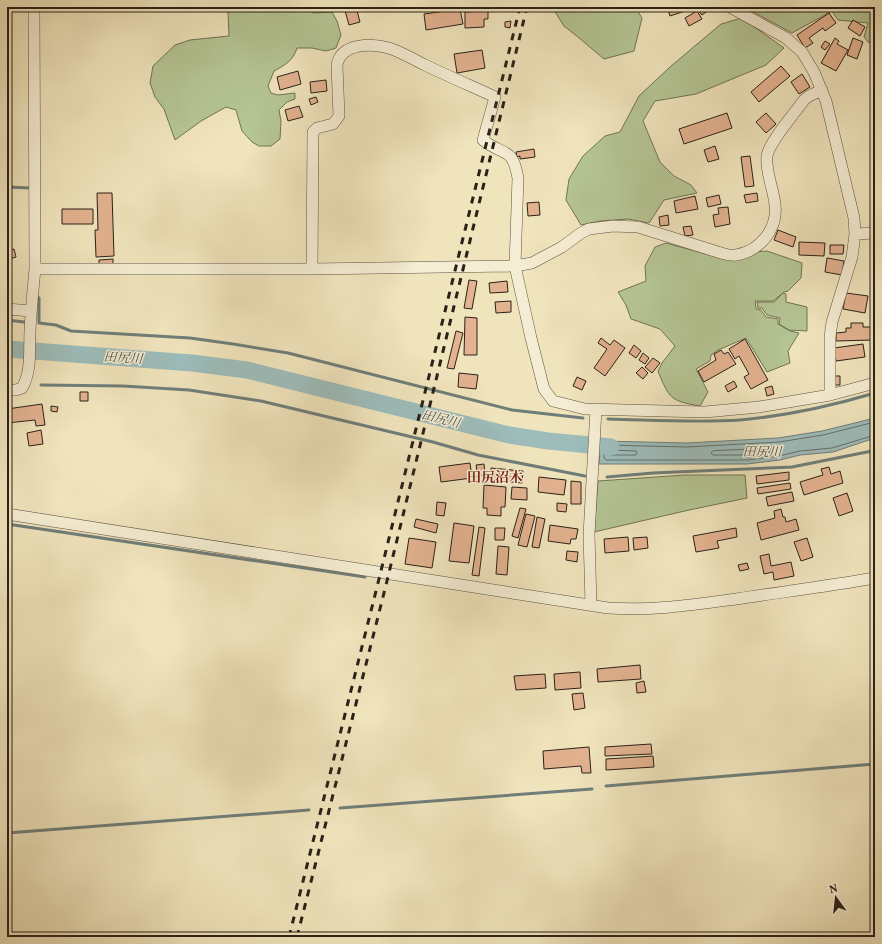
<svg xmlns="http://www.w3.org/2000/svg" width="882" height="944" font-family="Vollkorn,'Noto Serif JP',serif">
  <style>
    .green { fill: #b5c594; stroke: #707356 }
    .water { fill: #9dbcba; stroke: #6f7e7a }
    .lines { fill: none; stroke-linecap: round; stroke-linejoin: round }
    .shore { stroke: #646e6a; stroke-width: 1 }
    .stream { stroke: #6f7e7a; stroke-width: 3 }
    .river { stroke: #9dbcba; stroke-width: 17 }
    .building { fill: #e3b290; stroke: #2a2119 }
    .minor-casing { stroke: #5c5242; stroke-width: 12 }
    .minor { stroke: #f5edd3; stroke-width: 11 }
    .rail { stroke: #2a2119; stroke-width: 3; stroke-dasharray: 7 7; stroke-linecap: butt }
    .labels { text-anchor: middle; stroke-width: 3; stroke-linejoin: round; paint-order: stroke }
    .water-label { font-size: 13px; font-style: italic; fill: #4c5049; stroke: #f5edd3 }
    .quarter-label { font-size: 14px; font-weight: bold; fill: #7a1f14; stroke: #f5edd3 }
  </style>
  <rect width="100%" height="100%" fill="#f0e4bc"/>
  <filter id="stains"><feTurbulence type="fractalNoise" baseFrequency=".005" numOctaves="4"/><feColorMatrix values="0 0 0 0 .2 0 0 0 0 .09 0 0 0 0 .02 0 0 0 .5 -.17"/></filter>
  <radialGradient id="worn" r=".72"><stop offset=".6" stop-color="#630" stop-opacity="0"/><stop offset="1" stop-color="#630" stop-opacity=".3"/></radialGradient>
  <path class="green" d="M229,7H306L313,13L332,12L337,21L341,35L336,48L326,51L312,48H297C293,61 285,65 274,71L268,86L271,93L278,95L295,93V99L287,102L279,110L281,121L280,139L271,146H259L252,142L242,131L236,110L226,107L201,121L175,140L164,109L155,97L150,83L153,66L175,45L190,40L229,36L228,12Z
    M552,7H635L642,18L634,51L604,59L578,37L564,26Z
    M744,7H865L875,15V28L869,43L864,37L868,23L838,20L832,11L792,33Z
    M742,18L784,48L766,65L696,94L655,101L643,121L660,162L674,176L691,185L697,193L664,200L649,223L628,219L600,221L581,225L566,200L569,179L583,156L605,136L620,132L639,96L670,67L721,24Z
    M666,243L724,259L753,252L767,251L802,263L801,278L788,291L784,292L773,301H755L756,309L761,310L766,317L778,319V324L790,331L799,333L788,351L790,363L767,372L746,338L718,350L711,355L710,361L696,369L708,392L700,406C670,401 669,398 658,371L662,363L675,346L660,329L631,319L626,305L618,292L646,281L645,266L655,247Z
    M783,293L786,294V302L807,307V331L789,330L779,324L780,318L767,315L762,308H758L757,302H774Z
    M685,475H745L747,498L689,510L594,532L598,481Z"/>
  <path class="water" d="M875,418V438L833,452L800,455L780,460L747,464H599L601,441L687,443L778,438L822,431Z"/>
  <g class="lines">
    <path class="shore" d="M875,422L823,435L779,442L687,447L606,445L604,447V458L606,460H747L779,456L800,451L832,448L875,435
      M776,448L778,449L777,451L746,455H713L711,453L713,451Z
      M611,450L636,451L637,453L636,455H611L609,453Z"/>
    <path class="stream" d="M7,187L31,188V191
      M36,297L39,298V323L56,325L71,331L190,338L233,344L288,353L512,410L583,418
      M7,320L24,322
      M41,385L123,386L189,390L261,401L433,442L478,455L585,476
      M608,419C652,420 696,423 740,420C786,416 831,406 875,393
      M607,477L653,473L792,467L872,451
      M7,524L365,577
      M606,786L875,764
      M340,808L592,789
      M7,833L309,810"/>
    <path class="river" d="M7,349L192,363L247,370L509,435L548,441L611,447"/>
  </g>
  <path class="building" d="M344,7H356L360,22L349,25Z
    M667,7H697L670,16Z
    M700,7H713L702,15L697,9Z
    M460,9L463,24L426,30L424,14Z
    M488,11V19H484V27L465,28V12Z
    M697,11L702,19L689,26L685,18Z
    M829,13L836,23L825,31L823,28L809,38L813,43L805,48L797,35Z
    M853,20L865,27L860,36L848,28Z
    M511,21L510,28L505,27V22Z
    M835,38L839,41L837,44L848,50L836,71L821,63Z
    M853,38L863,42L857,59L847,55Z
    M825,41L830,44L825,50L821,47Z
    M482,50L485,68L457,73L454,54Z
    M781,66L790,76L759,102L751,92Z
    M298,71L301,84L280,90L277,77Z
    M802,74L810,87L799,94L791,82Z
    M326,80L327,91L311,93L310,82Z
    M316,97L318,102L311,105L309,99Z
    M299,106L303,117L288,121L285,110Z
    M727,113L732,128L684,144L679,129Z
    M766,113L776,124L766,133L756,122Z
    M715,146L719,159L708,162L704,150Z
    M534,149L535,157L520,159V156L517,157L516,152Z
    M750,156L754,186L745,187L741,157Z
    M97,193H112L114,256L96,257L95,230H98Z
    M757,193L758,201L746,203L744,195Z
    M719,195L721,204L708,207L706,198Z
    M695,196L698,209L676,213L674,201Z
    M539,202L540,215L528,216L527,203Z
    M728,207L730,224L715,227L713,215L719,214L718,208Z
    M62,209H93V224H62Z
    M668,215L669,225L660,226L659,217Z
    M691,226L693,235L685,236L683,227Z
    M778,230L796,237L793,247L774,240Z
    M799,242L825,243L824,256L799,255Z
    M830,245H844L843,254H830Z
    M14,249L16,257L7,260V251Z
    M827,258L844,261L842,275L825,272Z
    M113,259V265L99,266V260Z
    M469,280L477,281L472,309L464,308Z
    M507,281L508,292L490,293L489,283Z
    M846,293L868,296L865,313L843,309Z
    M511,301V312L496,313L495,302Z
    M465,317L477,318V355H464Z
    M851,323H863V327H872V340L836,341V333L846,332V328H851Z
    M456,331L463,333L454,369L447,368Z
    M601,338L610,345L614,340L625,348L605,376L594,368L607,349L598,343Z
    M745,339L768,380L751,389L744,377L749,374L739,356L735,359L729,349Z
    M863,344L865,357L836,361L834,348Z
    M634,345L641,351L636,358L629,353Z
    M721,350L724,354L728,352L736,364L704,382L698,371L716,360L714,354Z
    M643,353L649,358L645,364L639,360Z
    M653,358L660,363L652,373L645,367Z
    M642,367L648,373L643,379L636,373Z
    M459,373L478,375L476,389L458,387Z
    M833,376H840V385H833Z
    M577,377L586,381L582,390L573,386Z
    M734,381L737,387L728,392L725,386Z
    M772,386L774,394L767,396L765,388Z
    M80,392H88V401H80Z
    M42,404L45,425L36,426L35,420L7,423V409Z
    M51,406L58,407L57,412L51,411Z
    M41,430L43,444L29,446L27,433Z
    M470,463L472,478L441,482L439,467Z
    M484,464L485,475L478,476L476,465Z
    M829,467L831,474L840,471L843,483L804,495L800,482L823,475L821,469Z
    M491,468L523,471L522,483L490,480Z
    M789,472V480L757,484L756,476Z
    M539,477L566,480L564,495L538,492Z
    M571,481L581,482V504H571Z
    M790,483L791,489L758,494L757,488Z
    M484,485L506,487L505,507H501V516L487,515V508H483Z
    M512,487L527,488V500L511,499Z
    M792,492L794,501L768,506L766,497Z
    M847,493L853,511L839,516L833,498Z
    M437,502L446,503L444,516L436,515Z
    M557,503L567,504L566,512L557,511Z
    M520,508L526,509L518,538L512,536Z
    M781,509L783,517H785L786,522L796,519L799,530L761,540L757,523L775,518L774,511Z
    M526,514L535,516L527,547L518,545Z
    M537,517L545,519L539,548L532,547Z
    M416,519L438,524L436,533L414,527Z
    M454,523L474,526L469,563L449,561Z
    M550,525L578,529L576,539H571L570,544L548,541Z
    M479,527L485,528L479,576L472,575Z
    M495,528H505L504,540H495Z
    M736,528L737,537L717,541L719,548L696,552L693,536Z
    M628,537L629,551L605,553L604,539Z
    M647,537L648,548L634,550L633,538Z
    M409,538L436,542L432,568L405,564Z
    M807,538L813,557L801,561L794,542Z
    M498,546L509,547L507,575L496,574Z
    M567,551L578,552L577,562L566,560Z
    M769,554L771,566L791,562L794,576L774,580L773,572L764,574L760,556Z
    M747,563L749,569L740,571L738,565Z
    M640,665L641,679L598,682L597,669Z
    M580,672L581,688L555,690L554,674Z
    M545,674L546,688L516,690L514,676Z
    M644,681L646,692L637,693L636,683Z
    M583,693L585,708L574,710L572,694Z
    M651,744L652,754L605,756V747Z
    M589,747L591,773H582L581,766L544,769L543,751Z
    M653,756L654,767L606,770V759Z"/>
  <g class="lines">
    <g class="minor-casing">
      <path id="minor" d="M730,7L786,38L802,52L814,72L826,101L854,218L855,234L852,257L832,322L830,337V395
        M855,234L875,233
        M35,269H312L515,266L532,263L562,247L581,233L589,229L613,226L638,227L721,253C725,254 731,256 736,255C760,251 778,229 775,205C774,190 765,171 767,156C769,142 795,113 804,100L809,96L822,90
        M312,269L313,132L317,128L333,124L339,116L337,65C341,43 371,43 389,48C401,52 413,59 425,65C448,76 471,86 495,97L483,140C504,157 512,145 518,178L515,266L531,338L544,389L553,401L585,409L705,412L759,407L830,395L875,383
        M7,309L31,311
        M7,390H16L22,388C32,371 29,350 30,331C31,310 33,290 35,269L34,7
        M7,514L608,608C653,611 692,605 736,599C782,592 829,586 875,578
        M591,604L589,535L596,409"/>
    </g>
    <use href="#minor" class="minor"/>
    <path class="rail" d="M289,937L377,587L520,7
      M297,937L385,589L527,7"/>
  </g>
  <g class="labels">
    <g class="water-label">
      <text transform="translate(123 357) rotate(4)" y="5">田尻川</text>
      <text transform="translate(441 418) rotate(14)" y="5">田尻川</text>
      <text transform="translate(762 451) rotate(1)" y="5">田尻川</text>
    </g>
    <g class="quarter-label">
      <text x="495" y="482">田尻沼木</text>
    </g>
  </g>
  <rect width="882" height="944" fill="none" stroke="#f0e4bc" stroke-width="24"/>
  <rect x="8" y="8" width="866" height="928" fill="none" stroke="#2a2119" stroke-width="2"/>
  <rect x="12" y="12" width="858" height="920" fill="none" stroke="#2a2119"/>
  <g transform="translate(836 898) rotate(345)" stroke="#f5edd3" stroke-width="3" paint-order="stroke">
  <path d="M0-3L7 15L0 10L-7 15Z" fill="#2a2119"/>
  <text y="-6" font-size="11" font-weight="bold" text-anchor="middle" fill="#2a2119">N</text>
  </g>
  <rect width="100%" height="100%" filter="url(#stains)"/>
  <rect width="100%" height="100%" fill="url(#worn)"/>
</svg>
